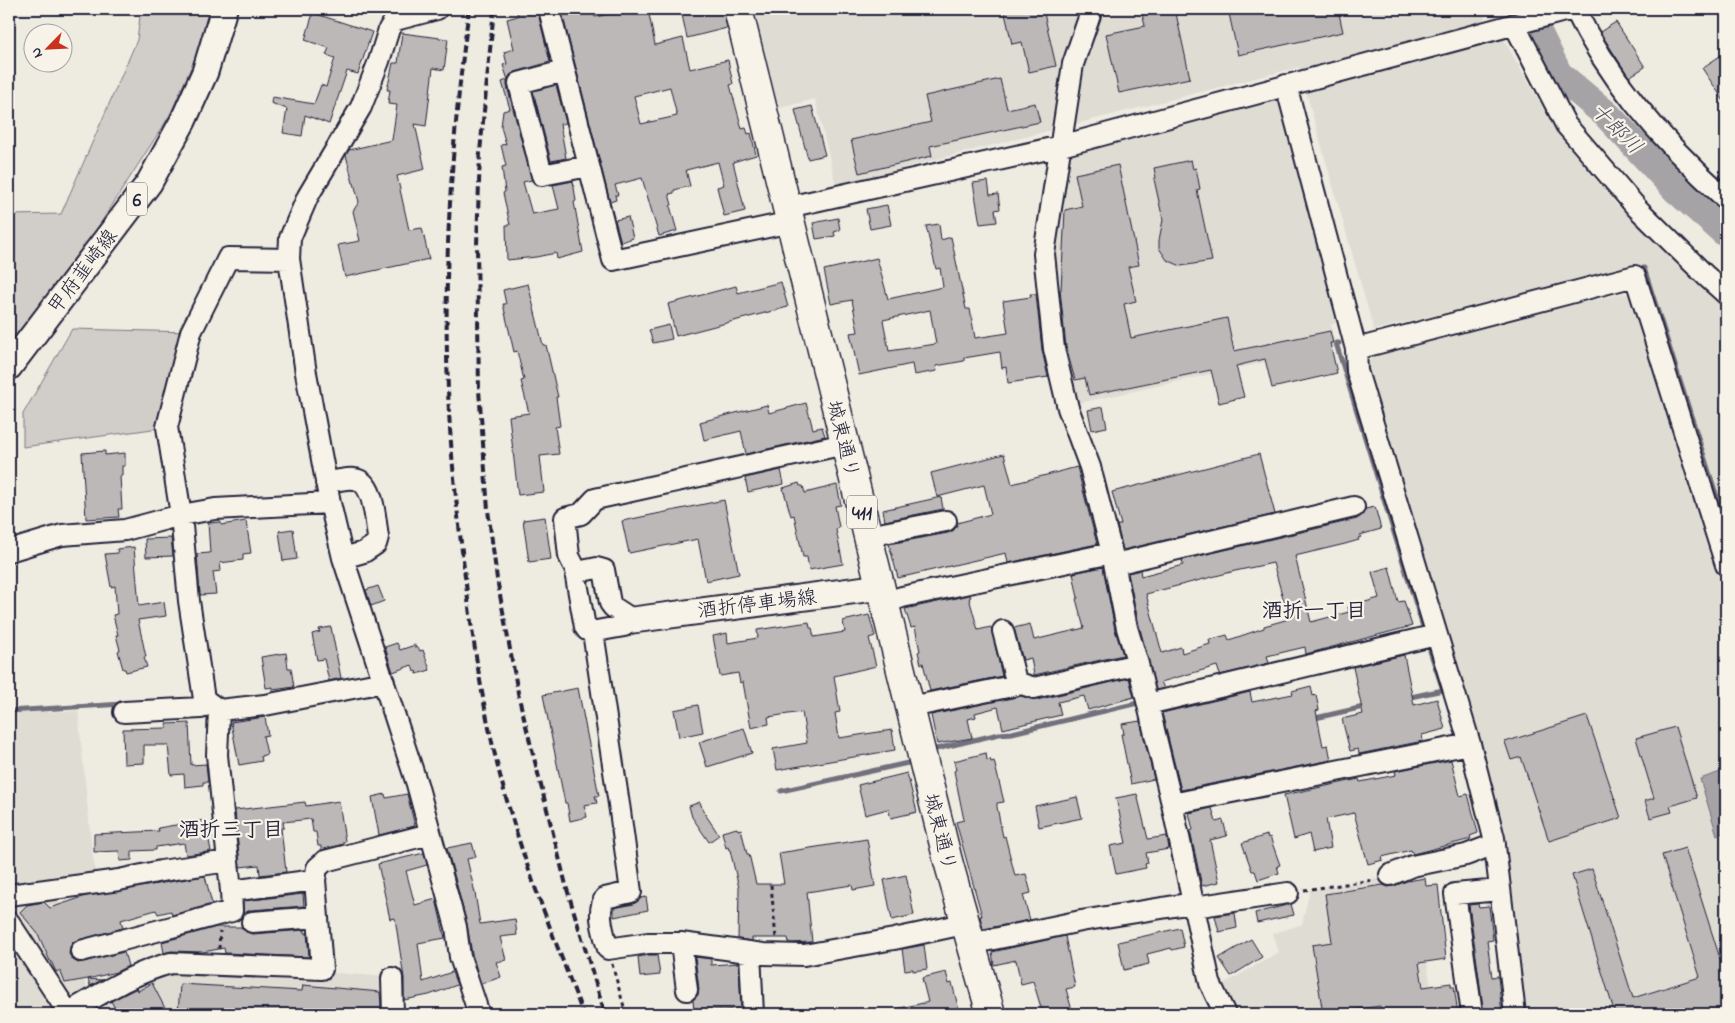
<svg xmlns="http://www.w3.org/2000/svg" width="1735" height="1023" font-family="'Indie Flower','Klee One',sans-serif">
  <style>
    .built { fill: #dfdcd4 }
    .green { fill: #d1cdc9; stroke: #7a7882 }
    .water { fill: #a6a3a6; stroke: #716f7b }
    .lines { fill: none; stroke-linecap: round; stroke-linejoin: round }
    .stream { stroke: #716f7b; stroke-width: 5 }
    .river { stroke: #a6a3a6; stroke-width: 29 }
    .building { fill: #bbb8b7; stroke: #22223b; fill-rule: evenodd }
    .minor-casing { stroke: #22223b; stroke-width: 24 }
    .major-casing { stroke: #22223b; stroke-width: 29 }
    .highway-casing { stroke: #22223b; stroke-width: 31 }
    .path { stroke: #22223b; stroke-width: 3; stroke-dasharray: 4 4; stroke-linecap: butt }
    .minor { stroke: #f7f3e8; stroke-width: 20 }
    .major { stroke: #f7f3e8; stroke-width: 25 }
    .highway { stroke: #f7f3e8; stroke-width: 28 }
    .rail { stroke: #22223b; stroke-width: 4; stroke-dasharray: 8 4; stroke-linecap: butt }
    .labels { text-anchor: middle; stroke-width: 4.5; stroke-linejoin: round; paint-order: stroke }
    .shield { fill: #f7f3e8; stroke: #62616f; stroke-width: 1 }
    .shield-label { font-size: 19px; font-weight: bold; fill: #22223b }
    .street-label { font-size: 20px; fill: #22223b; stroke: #f7f3e8 }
    .water-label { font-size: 21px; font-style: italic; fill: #504f60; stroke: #f7f3e8 }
    .neighbourhood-label { font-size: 21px; font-weight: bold; fill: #22223b; stroke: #f7f3e8 }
  </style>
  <rect width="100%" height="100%" fill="#eeebe1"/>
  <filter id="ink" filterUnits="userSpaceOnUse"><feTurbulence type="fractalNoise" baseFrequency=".02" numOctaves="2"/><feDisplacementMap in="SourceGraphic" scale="10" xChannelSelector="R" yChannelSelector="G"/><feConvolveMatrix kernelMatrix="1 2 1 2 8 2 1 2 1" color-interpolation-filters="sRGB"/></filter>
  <g filter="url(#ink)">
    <path class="built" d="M749,9H1487L1484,20L1504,40L1557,132L1616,204L1726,305V510L1725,511L1644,265L1374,330L1299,67L836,185L815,99L776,109Z
      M1279,98L1337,322L1331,325L1335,347L1075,404L1061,344L1050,249L1066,168L1073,155Z
      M1624,293L1634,298L1671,429L1726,600V1014H1524L1504,836L1366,369L1375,351Z
      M78,711L92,852L97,878L57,884L59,904L92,1004L158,971L322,972L390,977L391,1014H9V713Z
      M1412,866L1435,1014H1225L1213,990L1279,952L1272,934L1302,924L1310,890L1377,879Z"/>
    <path class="green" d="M141,9H215L214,15L170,115L57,291L9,354V215L61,214L137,40Z
      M72,329L191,332L167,427L23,447V414Z"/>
    <path class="water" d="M1726,770V832L1717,835L1700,779Z"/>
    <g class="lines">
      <path class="stream" d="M1637,270L1644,268L1725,522L1726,521
        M1339,343H1336L1422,624
        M1406,698L1443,690L1430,651
        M9,711L123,704
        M1311,719L1368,706
        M936,749L999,734L1012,733L1138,703L1141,707
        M781,791L908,763"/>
      <path class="river" d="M1533,9L1536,29L1558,74L1607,115L1676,189L1726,233"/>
    </g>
    <path class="building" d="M516,9H537L550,62L515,72L510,75L508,80L503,65L507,64L504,52L514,49L507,19L518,16Z
      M561,9H592L595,17L633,9H648L655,45L683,38L690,69L728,60L733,84L730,85L742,129L746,128L748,134L751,133L756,155L733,162L745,211L724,216L717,187L724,185L718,162L686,170L690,186L674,190V193L669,194L672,205L670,206L677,231L659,236L642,178L615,185L618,195H615L616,200L610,202ZM670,87L677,116L641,124L634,96Z
      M688,9H723L727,28L687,38L681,10Z
      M1004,9H1043L1056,66L1029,72L1022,42L1012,44Z
      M1141,9H1175L1190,78L1119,93L1106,34L1145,26Z
      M1228,9H1338L1343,32L1238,55Z
      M313,13L372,32L358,74L347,71L329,124L305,115L302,136L283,133L287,109L271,103L272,97L314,104L321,85L326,87L335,58L326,55L329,48L305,40Z
      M1616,22L1645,67L1629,77L1600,32Z
      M402,33L448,39L444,70L433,68L426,126L415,124L425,169L397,176L409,230L422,228L429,259L345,277L338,245L360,241L353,211L359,202L354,183H353L346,155L349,150L392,140L397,105L388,104L390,90H387L393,63H398Z
      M1726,52V104L1702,68Z
      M1000,79L1007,109L1035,103L1040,122L930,146L932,156L859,173L851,140L931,122L925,96Z
      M507,80V86L532,180L523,182L532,214L559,209L553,185L573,181L576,201L574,202L583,252L557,259L556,253L536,257L507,260L506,225H510L503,193L505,192L502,167L506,166L501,145L506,144L501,127L503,111L510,109L502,82Z
      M556,85L566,123L560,124L566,158L551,161L533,91Z
      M812,106L825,155L808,159L795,110Z
      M1191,160L1193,169L1196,168L1200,189L1197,190L1212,261L1181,266L1167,260L1159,248V240L1163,220L1154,179L1156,178L1154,168Z
      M1118,165L1139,265L1128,267L1136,301L1124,304L1131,338L1227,318L1234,351L1330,331L1333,343H1330L1337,373L1272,388L1265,359L1236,366L1244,397L1219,403L1211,370L1089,395L1085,378L1075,380L1066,347L1060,290H1061L1065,210L1082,206L1075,174Z
      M988,181L990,195L998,194L1000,209L995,210L997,222L980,224L973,183Z
      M887,205L891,225L870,229L866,209Z
      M628,217L633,238L621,242L615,220Z
      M838,218L840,230L834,232L835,236L816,239L813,223Z
      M939,224L941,240L951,237L966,309H970L975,338L1008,333L1003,301L1031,297L1030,294H1036L1042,350L1048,377L1008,383L1006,367L1002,368L1000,352L964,358V361L936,366L937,371L914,375L912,364L859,375L850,333L858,332L852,300L831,304L824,270L877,258L888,299L943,287L940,268L936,269L926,226ZM930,310L936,344L889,351L883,320Z
      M781,282L788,307L676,336L668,304L736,286L738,293Z
      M528,284L543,345H546L558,397H556L560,426L555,427L559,454L540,456L544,492L518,495L509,416L529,413L521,381L524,380L517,351L514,352L503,304H506L503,290Z
      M669,325L672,339L653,343L649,330Z
      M806,403L813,429L822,427L825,436L746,454L741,431L704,440L700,422L767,405L769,413Z
      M1103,407L1107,427L1092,430L1088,410Z
      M105,451V455L125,453V466H122V476H120L122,509H118L119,517L86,519L82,453Z
      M1004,454L1012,484L1077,467L1097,544L1008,563L1006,553L898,578L889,544L948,533L954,530L957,523L991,514L984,485L937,497L931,473Z
      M1259,454L1275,514L1123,550L1117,525H1121L1112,492Z
      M781,470L784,484L748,492L745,478Z
      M799,483L800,486H803L805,493L837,485L841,505L835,506L839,527L836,530L843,564L809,570L807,557H803L794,515L791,516L783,488Z
      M941,497L943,509L885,521L883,510Z
      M724,500L739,574L706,581L698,539L629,553L622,521Z
      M1375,507L1381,529L1360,535L1361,537L1358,538L1359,540L1345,544L1295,556L1311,622L1349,612L1348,607L1379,598L1372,572L1389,567L1398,602L1404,601L1412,626L1306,654L1305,647L1267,656L1269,663L1220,675L1217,666L1161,682L1164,688L1156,690L1139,625L1128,573L1140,570L1141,576L1183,565L1182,560L1357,519L1362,515L1365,509ZM1273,563L1289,619L1264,626V628L1229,640L1227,635L1209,640L1210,644L1182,653L1181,647L1162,653L1146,594L1235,571Z
      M545,517L551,559L529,562L523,520Z
      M246,521L251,553L243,554V560L220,563L221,571L213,572L216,594L200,595L197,554L210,553L208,523L221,522V525Z
      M293,529L297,559L283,561L279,531Z
      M171,538L173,556L146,557L145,539Z
      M134,547L139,606L164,602L166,616L138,620L146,657H144L147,667L126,672L125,669H123L118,651L120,650L116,635H118L113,615L117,614L115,586L111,587L105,554L118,553L117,549Z
      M1103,567L1115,630L1123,655L1034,675L1031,658L1023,660L1014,628L1030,624L1034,640L1084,628L1076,599L1078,598L1073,573Z
      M378,586L384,601L371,606L366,590Z
      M970,595L971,597L969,598L978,630L991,627L1002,676L930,691L923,663L921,664L918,652L920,651L915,627L911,628L905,609Z
      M869,615L875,636L869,638L876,666L834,676L840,712L835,713L839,738L892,730L895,750L777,770L773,749L807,743L802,712L768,717L769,724L751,728L743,682L740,683L738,673L720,676L713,636L727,633L728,643L758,638L757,630L809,622L810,628H812L814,637L845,632L843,621Z
      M331,627L341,678L329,681L324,659L317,660L312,634L320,632L319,629Z
      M397,643L400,650L415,645V648L418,647L420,651L423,650L430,670L417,674L416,671L414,672L412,665L393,672L385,647Z
      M286,653L288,668H291L294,687L273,690V687L266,688L261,657Z
      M1404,655L1414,705L1437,699L1445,729L1422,735L1423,741L1359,754L1358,749L1350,751L1342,719L1363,714L1353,667Z
      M1129,678L1134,697L1088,710L1084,696L1058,702L1061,715L1003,729L998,707L975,713L976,717L968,719L972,738L937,744L931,715L1021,696L1037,700Z
      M1311,686L1313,696L1316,695L1319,710L1316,711L1323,746L1328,745L1331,760L1181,790L1162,713L1250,692L1252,702L1293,694L1292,691Z
      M578,688L599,796H595L597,803L584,805L587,817L570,821L567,803H565L543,695Z
      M698,705L703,732L679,737L674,710Z
      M1587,716L1621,818L1549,841L1521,757L1511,760L1505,742Z
      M265,717L268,735L263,736L267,754L261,756L262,761L239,765L231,722Z
      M1140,721L1154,779L1131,784L1121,734H1124L1122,724Z
      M189,723L191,765L206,764L208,782H203V785L185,787L184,774L171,775L168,745H144V763L124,764L123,729L167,728L166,724Z
      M1675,727L1697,798L1670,806L1672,812L1650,818L1645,801L1654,798L1636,738Z
      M744,728L752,753L707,767L699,742Z
      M986,753L987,760L990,759L991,762L994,761L1004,802L997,803V807L1003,837L1005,836L1015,876L1026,874L1031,893L1023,895L1030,920L983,929L980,916H982L956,822L964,820L954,771L956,770L954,761Z
      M1451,760L1460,796L1468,794L1478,833L1470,836L1471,839L1413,854L1411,850L1382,857L1383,860L1368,864L1354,813L1326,819L1331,848L1313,852L1309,834L1294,839L1284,795L1359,779L1360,782L1396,775L1395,771Z
      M907,773L917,812L891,818L888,809L865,815L858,785Z
      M385,794L386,798L407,794L415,826L379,835L372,797Z
      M1137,794L1148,839L1167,836L1169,849L1146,853L1148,863L1145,864L1146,868L1116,874L1110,846L1126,843L1116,798Z
      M1077,797L1082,818L1039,827L1035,806Z
      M339,801L345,841L343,842V844L321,850V846H318L316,832H313L311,819L283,822L284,828H281L286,872L260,875L259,865L240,867L235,810L305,802L306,806Z
      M700,802L703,811L719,835L709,842L692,817L689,806Z
      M1212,808L1216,822L1223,820L1227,836L1210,840L1219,882L1202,886L1190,831L1193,830L1189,813Z
      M205,820L211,851L207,852L186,855L184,843L156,847V850L132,851V860L120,861L119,851L94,852V834L159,831L158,828Z
      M737,828L738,830L741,829L747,854H749L756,884H784L779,853L867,839L875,886L853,890L852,885L807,892L812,942L789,943L788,938H752V941L738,939L739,888L730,850H729L728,847L726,848L722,832Z
      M1267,835L1268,838L1270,837L1280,865L1277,866L1279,873L1258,880L1255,871H1252L1242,843Z
      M472,843L476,857L467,859L475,893L480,924L515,919L517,935L500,937L506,960L496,962L501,977L481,984L472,954L467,924L447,848Z
      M1685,848L1724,971L1726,970V1014H1615L1572,875L1592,869L1633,998L1700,977L1662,855Z
      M424,853L427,865L406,871L415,905L436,899L445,938L418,943L423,982L452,972L457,985L429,995L404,1000V978L395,918L390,919L378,864Z
      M906,875L914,915L892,920L884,880Z
      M205,876L212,904L172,915L171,911L158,914L156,910L121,920L123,928L78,940L73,942L70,947L69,954L73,960L78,963L124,952L128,966L116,972L88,979L102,980L90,986L88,979L65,983L60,970L56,972L51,961H50L38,934L20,912L27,905L44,902L50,908L86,896Z
      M1425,878L1426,886L1438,885L1446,959L1419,963L1423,987L1451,983V986H1454L1458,1014H1381L1380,1006L1323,1014L1312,945L1332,942L1325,894L1383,885L1388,887L1394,886L1407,881Z
      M303,894L304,906L251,910L243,915V901Z
      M646,897L648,910L614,917V908L634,904L641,898Z
      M1291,904L1294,915L1257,923L1255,913Z
      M1478,904L1479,907L1489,906L1493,940L1487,941L1492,977L1498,976L1502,1014H1484L1469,905Z
      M1235,913L1237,928L1219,932L1215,916Z
      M217,927H241L246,932L253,934L305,930V933H307L309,957L225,953L224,948L203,952L171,951L164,953L162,942Z
      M1180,928L1184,947L1172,950L1171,948L1147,954L1149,964L1124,970L1118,942Z
      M1065,936L1075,987L1066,989L1073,1014H1043L1033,981L1021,984L1016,960L994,965L992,952Z
      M1251,939L1262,957L1231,976L1219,958Z
      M924,945L927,969L913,971V969L905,970L902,949Z
      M649,955H657L660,975L640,977L638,957Z
      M695,957L711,959V965L739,963L741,1012L731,1013V1010L694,1011L693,1000L698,995L699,989Z
      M946,972L949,984L952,983L960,1014H897L896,1009L928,1002L922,978Z
      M152,983L168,1014H118L111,1001L137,988L138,991Z
      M180,984L302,991L303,985L380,992L381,1004L379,1014H178Z"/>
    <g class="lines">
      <g class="minor-casing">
        <path id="minor" d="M437,9L399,19L394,21L389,29L379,61L361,107L308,196L290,238L289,259L306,373L330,503L343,558L417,784L456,927L460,957L479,1014
          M549,9L613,260L791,222
          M1092,9L1073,64L1044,254L1054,349L1068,408L1090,467L1112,553L1127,628L1138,664L1172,804L1210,983L1225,1014
          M1575,9C1610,83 1666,145 1726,199
          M1514,24L1566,125L1637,208L1706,276L1726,294
          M564,71L519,83L542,175L589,166
          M1286,85L1356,349L1357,371L1470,744L1494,838L1515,1014
          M788,207L1061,146L1572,9
          M289,259L228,258L191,332L167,427L181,515L189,601L204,699L219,710L217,755L231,891L315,880L317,868L325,861L430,834
          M1356,349L1635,276L1726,565
          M326,483C335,481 346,478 354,479C375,481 375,521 378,537L376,544L364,552L343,558
          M868,536L946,521
          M9,551L62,535L125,530L181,515L215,509L330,503
          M1115,564L1354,507
          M597,568L604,570L610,603L613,607L633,620L624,626L591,632L587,630L585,627L576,577L577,572Z
          M577,572L569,556L565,518L581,514L595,499L845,444
          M885,603L902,597L1112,553
          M1003,631L1017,685
          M593,632L620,811L631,892L605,898C596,912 604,934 608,949L648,943H681L763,954L804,955L894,939L964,924
          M1148,704L1436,635
          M911,707L1022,684L1034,688L1138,664
          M219,710L265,705L384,682
          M124,712L201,708L209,703
          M1172,804L1470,744
          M1390,875L1412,866L1466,855L1495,844
          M9,895L119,880L161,871L228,861
          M1194,907L1288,893
          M9,922L69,1014
          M252,922L318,917
          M681,943L687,990
          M970,944L1081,921L1193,903
          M81,951L232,911L231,891
          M750,952L753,1014
          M392,978L393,1014
          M69,1012C101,994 135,972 171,963L322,969L315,880
          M1472,1014L1455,894L1500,890"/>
      </g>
      <g class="major-casing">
        <path id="major" d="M9,367L149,183L183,121L205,72L224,9
          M633,620L881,587"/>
      </g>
      <g class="highway-casing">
        <path id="highway" d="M738,9L948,861L991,1014"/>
      </g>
      <path class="path" d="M771,885L776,939
        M1304,890L1374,880
        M219,949L220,931
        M612,964L626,1014"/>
      <use href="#minor" class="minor"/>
      <use href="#major" class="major"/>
      <use href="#highway" class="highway"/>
      <path class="rail" d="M469,9C452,135 443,261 448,389C450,449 457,509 464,568C474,650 486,732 510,811C530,880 558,947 583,1014
        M494,9L480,152L477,245L479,390L488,510L497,579L519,698L567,889L605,1014"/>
    </g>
  </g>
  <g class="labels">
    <g class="shield">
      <rect x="127" y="182.5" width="20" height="33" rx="4"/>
      <rect x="847" y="495.5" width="30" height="33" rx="4"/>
    </g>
    <g class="shield-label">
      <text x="137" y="206">6</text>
      <text x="862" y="519">411</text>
    </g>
    <g class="street-label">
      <text transform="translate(82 271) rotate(-53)" y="7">甲府韮崎線</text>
      <text transform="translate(844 439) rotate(76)" y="7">城東通り</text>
      <text transform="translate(757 603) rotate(-7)" y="7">酒折停車場線</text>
      <text transform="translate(941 832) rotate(76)" y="7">城東通り</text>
    </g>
    <g class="water-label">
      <text transform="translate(1617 128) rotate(45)" y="7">十郎川</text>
    </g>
    <g class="neighbourhood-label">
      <text x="1314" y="617">酒折一丁目</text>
      <text x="231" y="836">酒折三丁目</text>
    </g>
  </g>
  <rect width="1735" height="1023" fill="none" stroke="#f7f3e8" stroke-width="30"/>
  <rect x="15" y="15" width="1705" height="993" fill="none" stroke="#22223b" stroke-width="2" filter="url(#ink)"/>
  <g transform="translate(48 48) rotate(246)"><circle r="24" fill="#f7f3e8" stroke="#a29fa3"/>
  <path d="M0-4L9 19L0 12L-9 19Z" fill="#c8321e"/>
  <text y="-8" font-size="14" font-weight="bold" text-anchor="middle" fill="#22223b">N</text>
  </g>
</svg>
